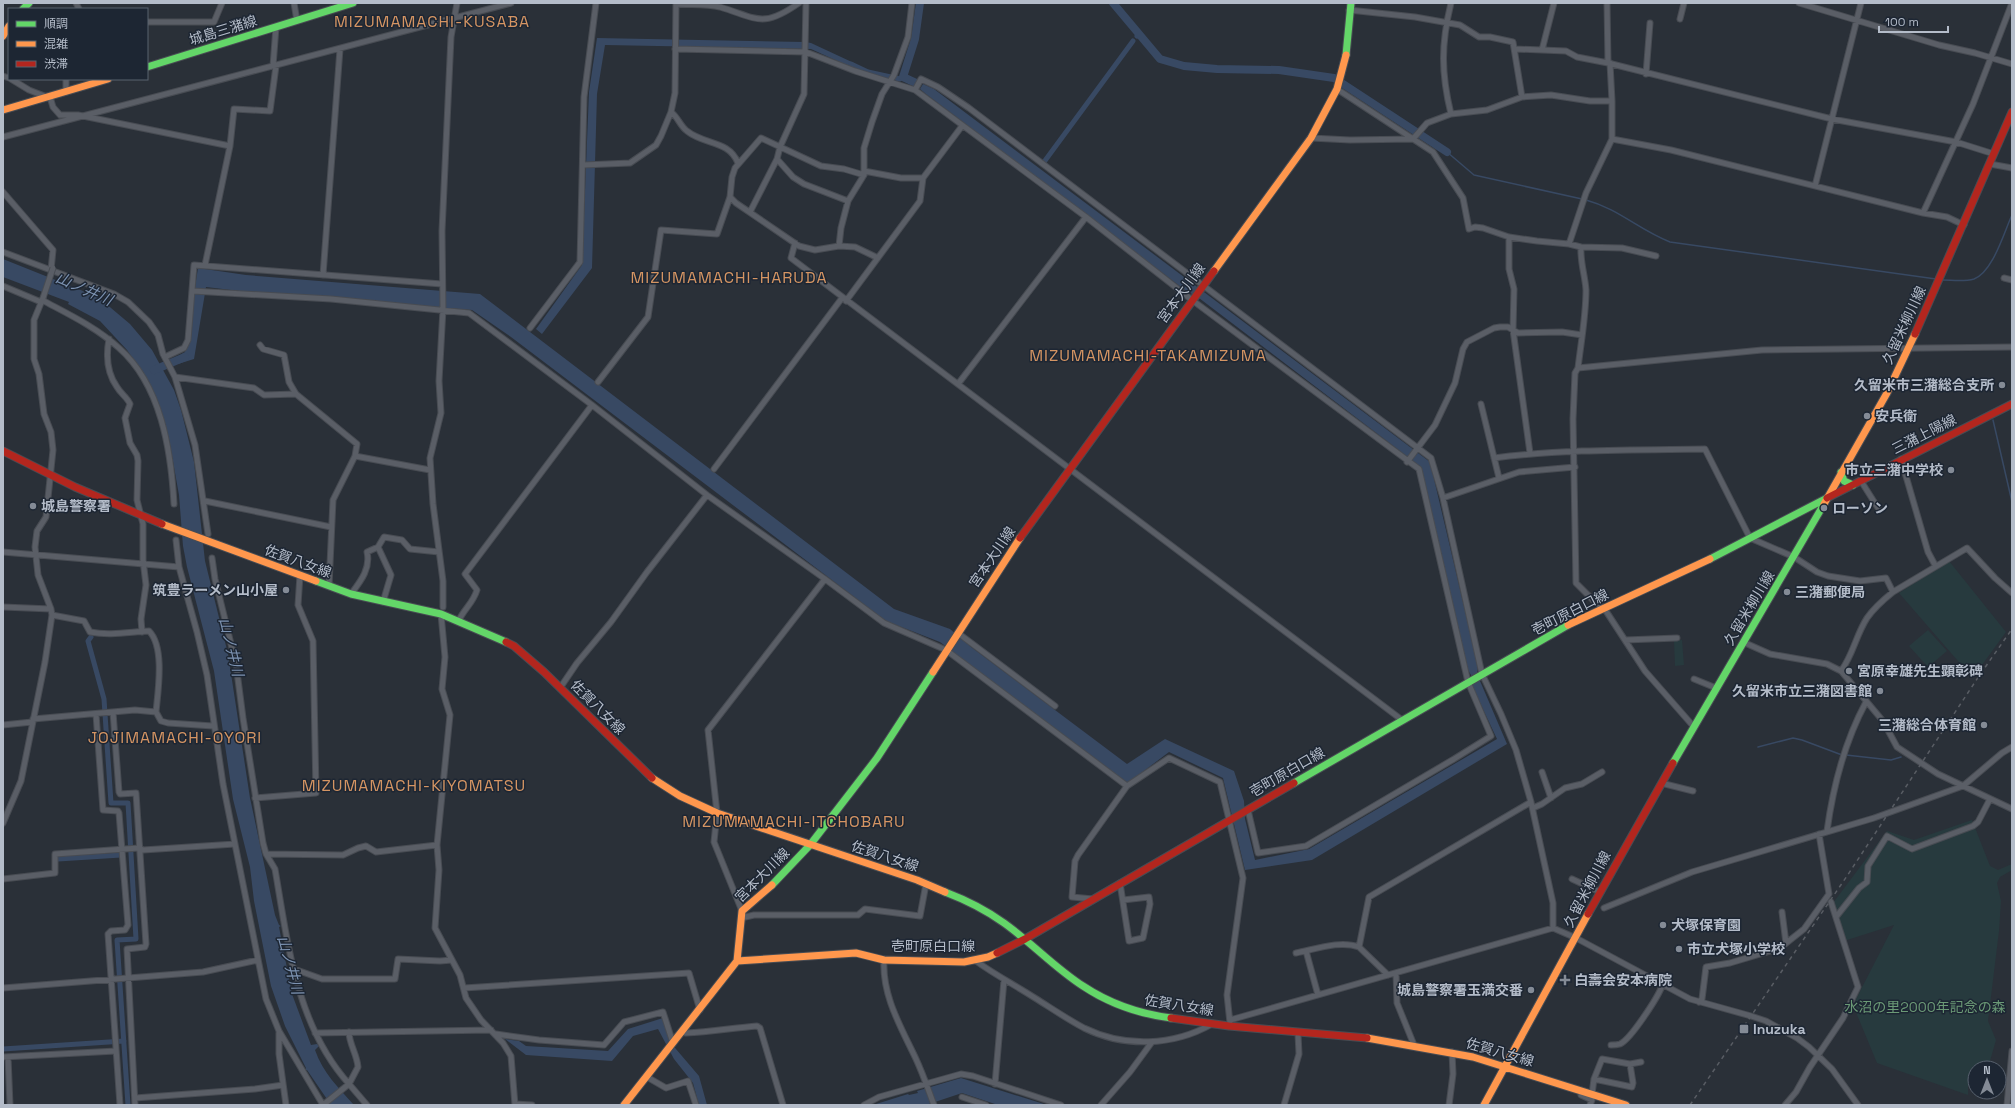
<svg xmlns="http://www.w3.org/2000/svg" width="2015" height="1108" font-family="'Space Grotesk','Noto Sans JP',sans-serif">
  <style>
    .green { fill: #273a3e }
    .water { fill: #384963 }
    .lines { fill: none; stroke-linecap: round; stroke-linejoin: round }
    .stream { stroke: #384963; stroke-width: 1.5 }
    .canal { stroke: #384963; stroke-width: 5 }
    .river { stroke: #384963; stroke-width: 8 }
    .street-casing { stroke: #484c53; stroke-width: 7 }
    .fast-casing { stroke: #484c53; stroke-width: 9 }
    .slow-casing { stroke: #484c53; stroke-width: 9 }
    .jam-casing { stroke: #484c53; stroke-width: 9 }
    .street { stroke: #5a5e66; stroke-width: 5 }
    .fast { stroke: #63d668; stroke-width: 7 }
    .slow { stroke: #ff974d; stroke-width: 7 }
    .jam { stroke: #b3261e; stroke-width: 7 }
    .rail { stroke: #595d64; stroke-width: 1.5; stroke-dasharray: 4 4; stroke-linecap: butt }
    .street-bridge-casing { stroke: #484c53; stroke-width: 7; stroke-linecap: butt }
    .street-bridge { stroke: #5a5e66; stroke-width: 5 }
    .poi-dot { fill: #848b96; stroke: #1d2633; stroke-width: 1.5 }
    .labels { text-anchor: middle; stroke-width: 3; stroke-linejoin: round; paint-order: stroke }
    .street-label { font-size: 14px; fill: #b4bcc9; stroke: #1d2633 }
    .poi-label { font-size: 14px; font-weight: bold; fill: #b4bcc9; stroke: #1d2633; text-anchor: start }
    .park-label { font-size: 14px; fill: #6b9a76; stroke: #1d2633 }
    .water-label { font-size: 15px; font-style: italic; fill: #7c92b1; stroke: #1d2633 }
    .quarter-label { font-size: 16px; letter-spacing: 1px; fill: #d59563; stroke: #1d2633 }
  </style>
  <rect width="100%" height="100%" fill="#2a3038"/>
  <path class="green" d="M1949,561L2006,632L1974,676H1971L1899,593Z
    M1928,630L1947,651L1928,667L1909,646Z
    M1682,640L1684,665L1675,666L1674,641Z
    M1972,820L1990,866L1998,870L2012,864V870L2000,877L1997,883L2001,901L1999,931L1988,1021L1996,1040L1988,1068H1975V1078H1968V1095L1877,1063L1853,1005L1894,925L1844,941L1833,903L1887,831L1914,840Z"/>
  <path class="water" d="M597,38L805,42L811,43L854,63L857,66L853,68L811,49L605,45L597,94L592,268L542,334L536,329L582,265L589,92Z
    M923,84L934,89L1430,462L1478,666L1477,674L1507,744L1312,860L1245,870L1223,778L1169,752L1128,783L940,642L886,621L511,337L472,310L265,294L206,287L194,359L178,364L175,358L185,352L198,268L246,275L480,294L894,609L950,629L971,647L1127,764L1165,739L1234,771L1244,801L1245,819L1255,860L1309,849L1497,739L1473,688L1471,675L1468,670L1421,467L1199,298L1185,290L926,94L920,89Z
    M3,259L98,297L130,324L152,350L174,390L181,410L194,462L205,561L228,654L250,798L275,915L279,925L281,926L279,927L292,994L311,1045L317,1044L319,1046L315,1050C323,1073 338,1087 354,1105H331L307,1070H305L306,1068L285,1026L271,986L254,901L250,867L233,799L214,671L187,567L183,546L179,495L169,439L160,410L143,373L127,350L100,321L68,304L69,302L3,277Z
    M663,1018L670,1042L699,1076L707,1105H699L693,1083L674,1059L658,1029L633,1036L612,1061L526,1055L505,1039L519,1041L526,1046L608,1051L628,1029Z
    M961,1078L1047,1105H998L962,1093L926,1105H873L908,1094L909,1095L918,1093L917,1091Z"/>
  <g class="lines">
    <path class="stream" d="M1447,152L1474,175L1582,199
      M1586,200C1619,209 1639,230 1670,242L1936,279
      M1942,280C1952,280 1964,282 1974,279C1993,272 2004,232 2012,215
      M1993,420L2012,502
      M1758,747L1793,738L1802,740L1842,755
      M1846,755L1891,760L1901,757"/>
    <path class="canal" d="M1137,36L1139,34
      M851,64L868,72L900,79L903,77
      M1044,162L1133,41
      M91,637L88,641L104,699L111,803H128L136,939L117,940L128,1105
      M58,859L121,855
      M3,1049L124,1041"/>
    <path class="river" d="M1113,3L1160,59L1184,66L1217,69L1279,70L1334,78L1447,152
      M916,83L903,77L915,39L920,3
      M154,370L185,357"/>
    <g class="street-casing">
      <path id="street" d="M76,3L79,9
        M294,3L297,21
        M1451,3C1441,44 1441,73 1451,114
        M1607,3L1608,63
        M1799,3L1939,45L1975,53L2012,64
        M676,4C690,5 707,4 720,7C757,18 762,29 799,3
        M1349,10L1415,17L1460,25L1479,37H1490L1513,42L1522,97
        M1680,19L1684,3
        M147,22H214L222,3
        M675,49L806,52L855,71L915,90L1086,217L1192,300L1419,469L1468,682L1491,736L1454,759L1306,846L1258,853L1248,810
        M1515,49L1566,51L1577,57L1608,63L1832,119L1956,142L1994,154
        M1542,50L1554,3
        M273,66L276,27
        M1646,74L1650,23
        M3,76L9,78
        M11,79L29,90L47,97
        M66,79V92
        M1337,89L1433,152L1463,198L1469,229L1475,227L1483,228L1509,237L1537,241L1569,244L1581,247L1622,248L1656,256
        M915,90L921,79L938,87L969,108L1431,458L1443,498L1482,674L1501,714L1516,750L1531,802L1553,903V928
        M50,97L53,107L60,115H78L230,146
        M671,112C678,117 680,126 687,131C704,145 729,140 738,163
        M3,137L511,3
        M1311,138L1350,140L1413,139L1427,123L1451,114L1487,110L1522,97L1551,95L1590,101H1612
        M1612,139L1671,150L1923,213L1947,217L1964,225
        M777,159L793,177L804,184L848,201
        M1990,164L2012,168
        M583,165L630,163L656,145L661,136L671,112L675,93L676,3
        M864,171L901,178H923
        M1815,186L1861,3
        M3,192L53,250L51,270
        M730,197L736,203L799,246L815,250L839,246L841,228L848,201L864,175V148L872,122L882,94L894,75L908,37L912,3
        M750,212L777,159L780,147L804,94L806,3
        M1923,213L1973,104L2012,3
        M1509,237V269L1514,289L1513,330L1530,453
        M795,243L791,258L1402,720
        M1569,244L1586,193L1612,139V101L1610,63
        M839,246L855,247L878,258
        M1581,247C1580,262 1585,275 1586,290C1586,316 1581,342 1578,368L1575,373L1573,419L1576,583L1598,605L1604,608L1645,671L1694,727
        M3,252L114,294L128,302L149,322L158,335L163,354L175,377L195,445L208,534
        M205,265L230,146L234,109L270,111L276,66
        M323,275L340,49
        M2004,278L2012,280
        M3,286L41,302
        M193,291L331,299L469,313L592,405L707,495L825,579L884,623L946,650L1127,786
        M42,300C68,314 96,327 119,348C161,385 171,450 174,504
        M846,301L920,201L923,178L962,126
        M530,328L580,262L584,97L596,3
        M109,339C106,355 107,373 117,387C121,394 127,397 130,404L125,418L130,443L137,455L138,461L137,500L143,524V560L146,585L141,619L142,632
        M260,345L263,349L284,355L289,382L296,394L357,444L355,456L333,500L329,586
        M165,357L184,348L188,340L194,265L442,284
        M1578,368L1762,350L2012,347
        M175,377L254,388L264,395L296,394
        M598,382L648,317L661,230L717,234L730,197L732,177L735,168L761,138L821,166L844,169L864,175
        M958,384L1086,217
        M1481,404L1499,478
        M355,456L430,470
        M1494,458C1564,449 1634,450 1705,449L1750,538L1794,557L1817,572L1828,576L1860,581L1886,578L1893,592L1967,548L1995,578L2012,593
        M1901,459L1928,552L1935,565
        M1407,462L1435,425L1455,383L1463,349L1467,342L1494,328L1500,327H1508L1518,333L1562,332L1582,335
        M714,469L842,298
        M1861,481L1878,508
        M1443,498L1519,472L1575,467
        M205,501L331,527
        M176,540L179,567L197,632L207,675L223,784L266,999L279,1031L323,1105
        M378,547L391,575L383,602
        M3,552L179,567
        M212,558L215,579L236,664L243,718L263,843L266,854L275,869C288,944 296,1025 349,1084L323,1105
        M351,594C360,582 371,569 367,552L378,547L384,537L402,540L410,549L439,552
        M3,607L51,609
        M443,607V581L433,504L430,458L441,413L439,381L443,309L442,231L451,37L457,3
        M441,614L445,657L442,689L450,715L437,845L439,870L435,928L460,975L466,998L481,1020L503,1043L511,1056L515,1105
        M52,615L84,621L90,632C110,636 129,632 149,631C165,647 158,691 156,712L161,721L168,723L213,726
        M459,620C465,608 473,603 477,590L465,574L592,405
        M958,633L1055,706
        M1625,640L1677,638
        M1743,642L1770,654L1827,664L1841,671L1883,721L1897,747L1938,774L2012,809
        M1841,671C1853,655 1856,635 1867,618C1874,608 1883,600 1893,592
        M1694,679L1716,688
        M560,688L577,663L611,622L647,572L707,495
        M113,712L119,792L120,794L136,793L146,944L145,947L127,949L135,1105
        M96,714L103,810L118,811L119,813L128,925L125,930L111,931L108,934L120,1105
        M33,719L135,710L156,712
        M3,725L32,722
        M1542,772L1551,798
        M1661,783L1693,791
        M255,798L316,793L313,641L298,605L300,575
        M1533,808L1542,804L1565,788L1582,784L1602,772
        M3,823L21,781L45,662L52,615L51,609L38,575L35,547L37,531L46,517L53,450L51,432L44,414L39,374L34,359V320L43,298
        M1827,831C1833,787 1845,741 1866,702
        M266,854L343,855L358,848L366,846L376,852L437,845
        M3,879L55,873V854L139,848L143,850L235,844
        M1572,879L1600,892
        M1120,883L1129,941L1143,938L1150,904L1149,897L1123,900
        M1093,899L1072,897L1075,861L1078,855L1127,786L1169,758L1220,782L1243,878L1227,995L1230,1023
        M1604,908L1692,872L1874,818L1963,786L2002,753L2012,747
        M742,911L714,842L717,813L708,730L825,579
        M1782,912L1786,943
        M1836,917L1859,888L1867,882L1868,866L1887,836L1912,849L1973,826L1978,822L1990,799
        M741,918L754,915H858L865,909L920,916L926,884
        M1359,947L1369,897L1531,802
        M1306,951L1318,995
        M1296,953C1316,949 1340,940 1359,947L1388,975
        M884,960C882,996 901,1027 916,1059C923,1074 928,1089 934,1105
        M976,961C995,975 1015,985 1035,998C1051,1008 1067,1019 1084,1028C1125,1048 1173,1046 1212,1024
        M294,969L322,979H395L398,959L440,961L452,960
        M1396,973L1397,1003L1414,1045
        M3,988L203,972L258,960
        M464,988L689,973L700,1010
        M1699,1002L1702,999L1706,967L1730,963L1780,948L1804,929L1829,894L1819,834
        M1230,1020L1553,928L1576,938L1690,999L1751,1016L1766,1021L1797,1038L1809,1047L1832,1069L1858,1105
        M349,1032C349,1044 357,1054 358,1067L349,1084L367,1105
        M682,1032L686,1033C710,1032 733,1028 757,1026L760,1028L783,1105
        M279,1033V1054L286,1105
        M315,1033L491,1030
        M496,1034L539,1040L604,1045L624,1022L663,1012L673,1043
        M1611,1045C1614,1045 1617,1045 1620,1044C1631,1039 1658,997 1662,986
        M3,1057L116,1051
        M8,1057L10,1105
        M1630,1064L1641,1062
        M647,1077L666,1088L688,1081L696,1105
        M995,1084L1004,980
        M1582,1091L1581,1095L1592,1100L1590,1105
        M1592,1094L1594,1079L1602,1059L1630,1064L1633,1083L1632,1087L1594,1079
        M962,1097L986,1105
        M135,1098L255,1089L283,1085
        M515,1104L532,1105
        M864,1105L879,1097L961,1074L973,1076L1061,1105
        M1101,1105L1130,1072L1152,1042
        M1284,1105L1299,1054L1298,1034
        M1449,1105L1453,1074L1452,1052
        M1785,1105L1796,1092L1810,1067L1843,1018L1858,987L1831,902
        M2007,1105L2012,1051"/>
    </g>
    <g class="fast-casing">
      <path id="fast" d="M23,9L29,3
        M1346,55L1351,3
        M147,67L353,3
        M1841,472L1844,481L1853,485
        M1710,559L1827,498
        M316,581L351,594L441,614L506,642
        M1673,763L1824,504
        M1294,783L1568,625
        M772,885L810,845L877,758L933,672
        M945,892C966,900 986,910 1004,923C1032,943 1055,968 1083,986C1110,1004 1140,1014 1171,1018"/>
    </g>
    <g class="slow-casing">
      <path id="slow" d="M3,36L9,26
        M3,110L108,79
        M1214,271L1311,138L1337,89L1346,55
        M1824,504L1887,393L1915,334
        M162,524L316,581
        M1568,625L1710,559
        M933,672L1020,538
        M652,778L680,796L717,813L917,880L945,892
        M737,961L856,953L884,960L964,962L988,957L997,953
        M1367,1038L1473,1057L1626,1105
        M624,1105L737,961L742,911L772,885
        M1484,1105L1588,914"/>
    </g>
    <g class="jam-casing">
      <path id="jam" d="M1915,334L2012,112
        M3,451L75,487L162,524
        M1827,498L2012,404
        M1020,538L1214,271
        M506,642L514,646L544,672L652,778
        M1588,914L1673,763
        M997,953L1025,939L1294,783
        M1171,1018L1229,1026L1367,1038"/>
    </g>
    <use href="#street" class="street"/>
    <use href="#fast" class="fast"/>
    <use href="#slow" class="slow"/>
    <use href="#jam" class="jam"/>
    <path class="rail" d="M1690,1105L1847,876L1979,676L2012,629"/>
    <g class="street-bridge-casing">
      <path id="street-bridge" d="M43,298L53,268"/>
    </g>
    <use href="#street-bridge" class="street-bridge"/>
  </g>
  <g class="poi-dot">
    <circle cx="2002" cy="385" r="4"/>
    <circle cx="1867" cy="416" r="4"/>
    <circle cx="1951" cy="470" r="4"/>
    <circle cx="33" cy="506" r="4"/>
    <circle cx="1824" cy="508" r="4"/>
    <circle cx="286" cy="590" r="4"/>
    <circle cx="1787" cy="592" r="4"/>
    <circle cx="1849" cy="671" r="4"/>
    <circle cx="1880" cy="691" r="4"/>
    <circle cx="1984" cy="725" r="4"/>
    <circle cx="1663" cy="925" r="4"/>
    <circle cx="1679" cy="949" r="4"/>
    <path d="M1563 974h4v4h4v4h-4v4h-4v-4h-4v-4h4z"/>
    <circle cx="1531" cy="990" r="4"/>
    <rect x="1739" y="1024" width="10" height="10" rx="2"/>
  </g>
  <g class="labels">
    <g class="street-label">
      <text transform="translate(223 30) rotate(-17)" y="5">城島三潴線</text>
      <text transform="translate(1181 293) rotate(-54)" y="5">宮本大川線</text>
      <text transform="translate(1904 325) rotate(-65)" y="5">久留米柳川線</text>
      <text transform="translate(1924 434) rotate(-27)" y="5">三潴上陽線</text>
      <text transform="translate(992 557) rotate(-56)" y="5">宮本大川線</text>
      <text transform="translate(298 561) rotate(20)" y="5">佐賀八女線</text>
      <text transform="translate(1749 608) rotate(-59)" y="5">久留米柳川線</text>
      <text transform="translate(1570 612) rotate(-27)" y="5">壱町原白口線</text>
      <text transform="translate(598 707) rotate(45)" y="5">佐賀八女線</text>
      <text transform="translate(1287 772) rotate(-30)" y="5">壱町原白口線</text>
      <text transform="translate(885 856) rotate(18)" y="5">佐賀八女線</text>
      <text transform="translate(762 875) rotate(-45)" y="5">宮本大川線</text>
      <text transform="translate(1587 889) rotate(-62)" y="5">久留米柳川線</text>
      <text x="933" y="951">壱町原白口線</text>
      <text transform="translate(1179 1005) rotate(9)" y="5">佐賀八女線</text>
      <text transform="translate(1500 1052) rotate(16)" y="5">佐賀八女線</text>
    </g>
    <g class="poi-label">
      <text x="1994" y="390" text-anchor="end">久留米市三潴総合支所</text>
      <text x="1875" y="421">安兵衛</text>
      <text x="1943" y="475" text-anchor="end">市立三潴中学校</text>
      <text x="41" y="511">城島警察署</text>
      <text x="1832" y="513">ローソン</text>
      <text x="278" y="595" text-anchor="end">筑豊ラーメン山小屋</text>
      <text x="1795" y="597">三潴郵便局</text>
      <text x="1857" y="676">宮原幸雄先生顕彰碑</text>
      <text x="1872" y="696" text-anchor="end">久留米市立三潴図書館</text>
      <text x="1976" y="730" text-anchor="end">三潴総合体育館</text>
      <text x="1671" y="930">犬塚保育園</text>
      <text x="1687" y="954">市立犬塚小学校</text>
      <text x="1574" y="985">白壽会安本病院</text>
      <text x="1523" y="995" text-anchor="end">城島警察署玉満交番</text>
      <text x="1753" y="1034">Inuzuka</text>
    </g>
    <g class="park-label">
      <text x="1925" y="1012">水沼の里2000年記念の森</text>
    </g>
    <g class="water-label">
      <text transform="translate(84 289) rotate(24)" y="5">山ノ井川</text>
      <text transform="translate(231 647) rotate(76)" y="5">山ノ井川</text>
      <text transform="translate(290 965) rotate(75)" y="5">山ノ井川</text>
    </g>
    <g class="quarter-label">
      <text x="432" y="27">MIZUMAMACHI-KUSABA</text>
      <text x="729" y="283">MIZUMAMACHI-HARUDA</text>
      <text x="1148" y="361">MIZUMAMACHI-TAKAMIZUMA</text>
      <text x="175" y="743">JOJIMAMACHI-OYORI</text>
      <text x="414" y="791">MIZUMAMACHI-KIYOMATSU</text>
      <text x="794" y="827">MIZUMAMACHI-ITCHOBARU</text>
    </g>
  </g>
  <rect width="2015" height="1108" fill="none" stroke="#b4bcc9" stroke-width="8"/>
  <rect x="8" y="8" width="140" height="72" fill="#1d2633" stroke="#59626f"/>
  <rect x="16" y="21" width="20" height="6" fill="#63d668" stroke="#59626f"/>
  <text x="44" y="28" font-size="12" fill="#b4bcc9">順調</text>
  <rect x="16" y="41" width="20" height="6" fill="#ff974d" stroke="#59626f"/>
  <text x="44" y="48" font-size="12" fill="#b4bcc9">混雑</text>
  <rect x="16" y="61" width="20" height="6" fill="#b3261e" stroke="#59626f"/>
  <text x="44" y="68" font-size="12" fill="#b4bcc9">渋滞</text>
  <g transform="translate(1987 1080)"><circle r="19" fill="#1d2633" stroke="#59626f"/>
  <path d="M0-3L7 15L0 10L-7 15Z" fill="#848b96"/>
  <text y="-6" font-size="11" font-weight="bold" text-anchor="middle" fill="#b4bcc9">N</text>
  </g>
  <path d="M1879 26v6h69v-6" fill="none" stroke="#b4bcc9" stroke-width="2"/>
  <text x="1885" y="26" font-size="12" fill="#b4bcc9" stroke="#1d2633" stroke-width="3" paint-order="stroke">100 m</text>
</svg>
